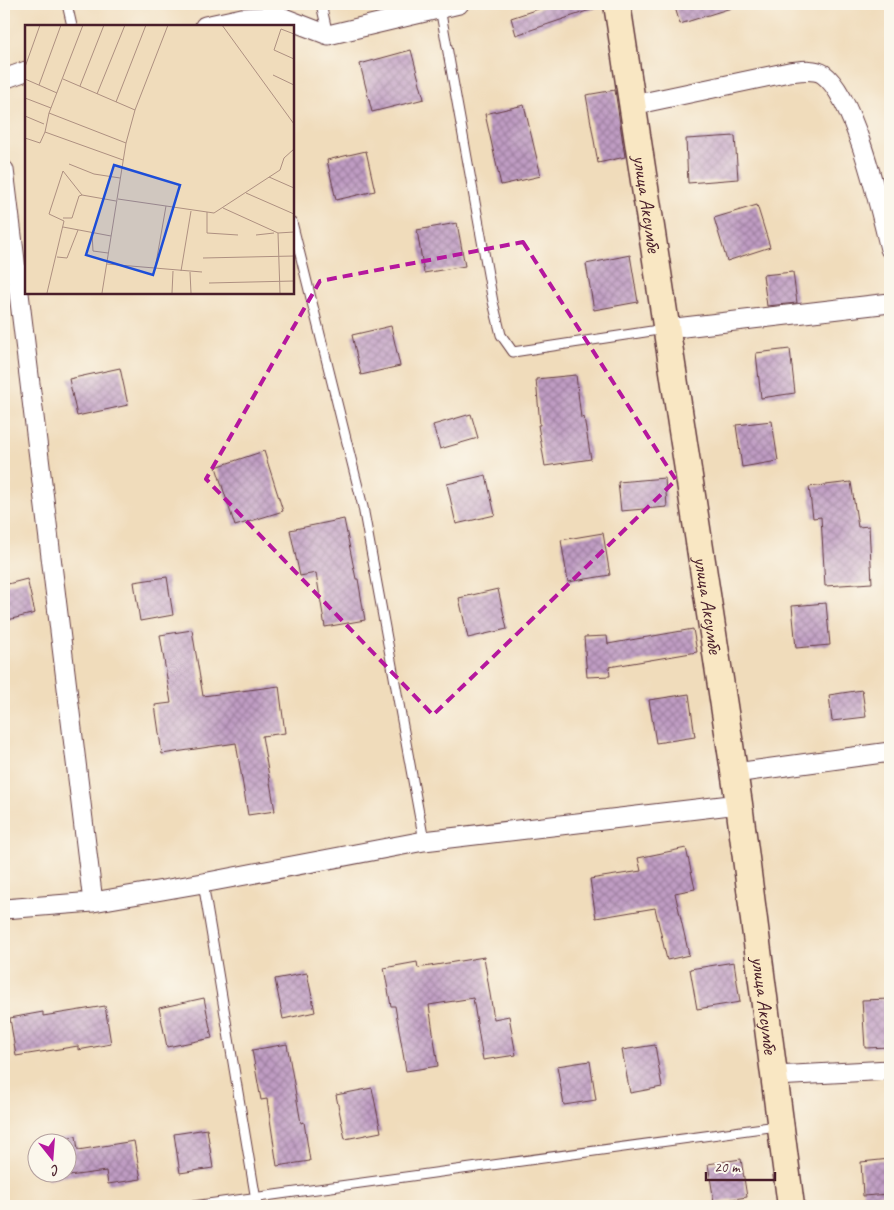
<svg xmlns="http://www.w3.org/2000/svg" width="894" height="1210" font-family="Caveat,sans-serif">
  <style>
    .building { fill: url(#building-cross-hatch) }
    .lines { fill: none; stroke-linecap: round; stroke-linejoin: round }
    .service-casing { stroke: #633b41; stroke-width: 11 }
    .minor-casing { stroke: #633b41; stroke-width: 21 }
    .secondary-casing { stroke: #633b41; stroke-width: 29 }
    .service { stroke: #fff; stroke-width: 9 }
    .minor { stroke: #fff; stroke-width: 19 }
    .secondary { stroke: #f9e7c3; stroke-width: 26 }
    .marked { fill: none; stroke: #b5179e; stroke-width: 4; stroke-dasharray: 10 6; stroke-linejoin: round }
    .labels { text-anchor: middle; stroke-width: 5; stroke-linejoin: round; paint-order: stroke }
    .street-label { font-size: 20px; fill: #4a1f2b; stroke: #fbf7ec }
    .inset-road { fill: none; stroke: #ae9081; stroke-width: 1 }
    .view { fill: #1d4ed8; fill-opacity: 0.15; stroke: #1d4ed8; stroke-width: 2.5 }
    .inset-edge { fill: none; stroke: #4a1f2b; stroke-width: 2.5 }
  </style>
  <defs>
    <pattern id="building-cross-hatch" width="8" height="8" patternUnits="userSpaceOnUse" patternTransform="scale(1.25)"><rect width="8" height="8" fill="#bf9cc3"/><path d="M0 0l8 8M0 8l8-8" fill="none" stroke="#9d7f9f"/></pattern>
  </defs>
  <rect width="100%" height="100%" fill="#fbf7ec"/>
  <filter id="ink" filterUnits="userSpaceOnUse"><feTurbulence type="fractalNoise" baseFrequency=".02" numOctaves="2"/><feDisplacementMap in="SourceGraphic" scale="10" xChannelSelector="R" yChannelSelector="G"/><feConvolveMatrix kernelMatrix="1 2 1 2 8 2 1 2 1" color-interpolation-filters="sRGB"/></filter>
  <filter id="wash" filterUnits="userSpaceOnUse"><feTurbulence type="fractalNoise" baseFrequency=".0096" numOctaves="4" result="noise"/><feDisplacementMap in="SourceGraphic" scale="20" xChannelSelector="R" yChannelSelector="G"/><feGaussianBlur stdDeviation="1.12" result="paint"/><feColorMatrix in="noise" values="0 0 0 0 0 0 0 0 0 0 0 0 0 0 0 0 0 1.4 0 .05"/><feComposite in="paint" operator="in"/></filter>
  <g filter="url(#wash)">
    <rect width="100%" height="100%" fill="#f0dcbb"/>
    <g id="blocks">
      <path class="building" d="M553,4H599V7L516,35L511,18Z
        M674,4H731V8L680,24Z
        M411,50L424,99L372,112L360,64Z
        M615,90L625,157L598,163L586,95Z
        M524,105L541,176L501,185L485,114Z
        M735,136L738,179L688,183L686,139Z
        M366,151L375,191L336,200L327,160Z
        M757,205L770,247L727,261L714,218Z
        M457,223L465,266L424,273L417,230Z
        M630,255L638,302L594,310L586,264Z
        M793,272L797,303L767,306L763,275Z
        M391,326L400,366L361,375L352,335Z
        M790,349L795,393L761,398L756,353Z
        M120,368L128,405L77,416L69,379Z
        M576,375L581,418L584,417L591,459L545,466L538,425H540L536,379Z
        M471,414L478,438L440,449L433,425Z
        M772,421L778,461L742,467L736,425Z
        M264,451L283,511L235,526L216,467Z
        M486,475L495,515L456,524L447,484Z
        M665,478L667,507L621,511L618,482Z
        M851,482L858,527L869,526L872,583L825,586L821,517L813,518L809,487Z
        M344,519L356,579H358L365,620L325,627L316,573L300,576L290,530Z
        M603,533L610,575L568,582L561,540Z
        M167,577L173,615L140,621L134,582Z
        M27,579L35,613L4,621V585Z
        M498,589L507,629L468,638L459,598Z
        M826,603L830,645L796,648L792,606Z
        M693,629L697,652L609,667L610,676L587,677L584,637L607,636L608,644Z
        M192,630L203,696L279,686L285,733L262,736L275,811L248,815L236,743L162,754L155,705L171,703L160,635Z
        M862,690L866,717L832,721L829,695Z
        M689,694L695,737L656,743L649,700Z
        M686,848L695,889L675,893L689,955L667,960L655,908L596,918L590,879L641,871L638,858Z
        M484,957L494,1019L509,1016L516,1055L483,1060L473,998L429,1005L438,1066L406,1071L395,1006H391L384,968L417,962L418,968Z
        M734,962L740,1002L697,1009L690,969Z
        M307,973L315,1012L283,1019L275,979Z
        M204,998L212,1038L167,1047L159,1008Z
        M890,999V1047L865,1048L862,1000Z
        M105,1006L111,1044L78,1050V1046L16,1056L10,1018L43,1012V1016Z
        M287,1044L301,1123L304,1122L310,1161L277,1166L267,1099L261,1100L252,1050Z
        M655,1045L662,1087L630,1093L622,1050Z
        M590,1061L596,1100L564,1105L557,1066Z
        M372,1088L381,1132L345,1139L336,1095Z
        M207,1129L213,1168L180,1173L174,1134Z
        M76,1136L78,1150L134,1141L141,1179L108,1184L106,1171L47,1179L46,1172H68V1142H42L41,1141Z
        M741,1159L747,1197L714,1202L708,1164Z
        M890,1159V1194L863,1196L861,1162Z"/>
    </g>
  </g>
  <g filter="url(#ink)">
    <use href="#blocks" fill-opacity="0" stroke="#633b41" stroke-width="1"/>
    <g class="lines">
      <g class="service-casing">
        <path id="service" d="M67,4L72,26
          M321,4L328,35
          M440,8L493,302L501,335L513,352L665,329
          M292,222L363,507L424,841
          M203,883L257,1206
          M193,1206L777,1126"/>
      </g>
      <g class="minor-casing">
        <path id="minor" d="M205,26L242,18L279,16L328,35L459,4
          M4,79L26,71
          M633,105L789,72C799,71 814,68 823,74C855,97 880,209 890,249
          M4,170L93,902
          M667,329L890,303
          M735,773L890,752
          M4,909L93,902L203,883L424,841L739,804
          M775,1076L890,1070"/>
      </g>
      <g class="secondary-casing">
        <g id="secondary">
          <path id="s1" d="M617,4L739,804L791,1206"/>
        </g>
      </g>
      <use href="#service" class="service"/>
      <use href="#minor" class="minor"/>
      <use href="#secondary" class="secondary"/>
    </g>
  </g>
  <path class="marked" d="M523,242L676,480L433,715L206,479L320,281Z"/>
  <g class="labels">
    <g class="street-label">
      <text dy="7" stroke="none"><textPath href="#s1" startOffset="202">улица Аксумбе</textPath></text>
      <text dy="7" stroke="none"><textPath href="#s1" startOffset="608">улица Аксумбе</textPath></text>
      <text dy="7" stroke="none"><textPath href="#s1" startOffset="1012">улица Аксумбе</textPath></text>
    </g>
  </g>
  <g transform="translate(25 25)">
    <rect width="269" height="269" fill="#f0dcbb"/>
    <path class="inset-road" d="M58,0L24,88L101,118M197,0L269,99M269,9L256,4L249,25L269,34M0,42L15,0M248,50L269,60M0,54L32,68M38,54L110,85M14,60L36,0M55,61L79,0M72,69L100,0M0,73L26,83M91,77L121,0M24,88L20,107L98,135M0,91L19,99M0,113L15,118L20,107M44,139L69,149L95,153M244,152L269,163M221,168L269,189M93,174L189,188L255,145L259,133L269,124M198,183L253,208M182,187V208L213,210M38,193H47L54,171L57,170M38,202L86,211M67,207L68,226L83,228M231,210L249,208M32,232L42,233L53,205M178,233L269,231M82,239L177,247M130,244L141,181M156,246L166,186M165,247L166,268M184,258L269,256M22,268L39,196L24,189L38,146L57,170L91,176M77,268L101,118L110,85L143,0M147,268L148,246M255,268L253,208L269,207"/>
    <path class="view" d="M89,140L155,160L128,250L61,230Z"/>
    <rect width="269" height="269" class="inset-edge"/>
  </g>
  <rect width="894" height="1210" fill="none" stroke="#fbf7ec" stroke-width="20"/>
  <g transform="translate(52 1158) rotate(163)"><circle r="24" fill="#fbf7ec" stroke="#b4a19f"/>
  <path d="M0-4L9 19L0 12L-9 19Z" fill="#b5179e"/>
  <text y="-8" font-size="14" font-weight="bold" text-anchor="middle" fill="#4a1f2b">С</text>
  </g>
  <path d="M706 1172v8h69v-8" fill="none" stroke="#4a1f2b" stroke-width="2.5"/>
  <text x="714" y="1172" font-size="15" fill="#4a1f2b" stroke="#fbf7ec" stroke-width="4" paint-order="stroke">20 m</text>
</svg>
